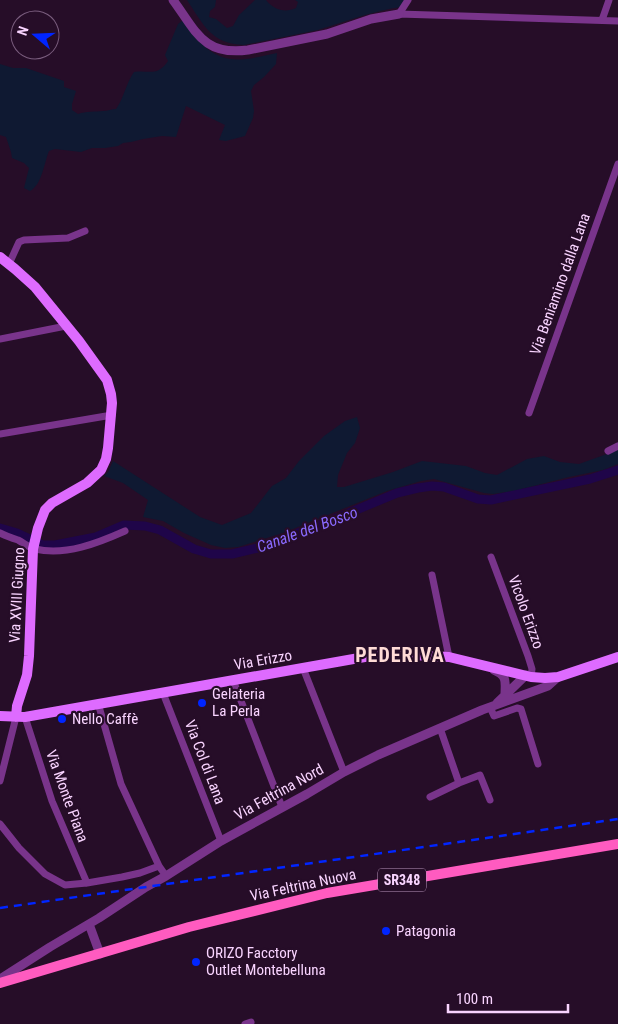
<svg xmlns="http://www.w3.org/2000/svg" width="618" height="1024" font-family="'Roboto Condensed',sans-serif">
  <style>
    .green { fill: #0f1932 }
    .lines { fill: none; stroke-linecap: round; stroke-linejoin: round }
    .canal { stroke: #1f0549; stroke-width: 9 }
    .minor { stroke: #79348b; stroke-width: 7 }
    .tertiary { stroke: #79348b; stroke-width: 9 }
    .secondary { stroke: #de6bff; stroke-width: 10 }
    .primary { stroke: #ff5bc0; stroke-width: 10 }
    .rail { stroke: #0025ff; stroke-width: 2.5; stroke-dasharray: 8 6; stroke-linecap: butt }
    .poi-dot { fill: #0025ff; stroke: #260d28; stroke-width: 2 }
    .labels { text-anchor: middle; stroke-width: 4.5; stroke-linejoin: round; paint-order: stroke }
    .shield { fill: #260d28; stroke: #ba98be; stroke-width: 1 }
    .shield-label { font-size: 14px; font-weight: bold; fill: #f9d4ff }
    .street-label { font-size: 15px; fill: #f9d4ff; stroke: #260d28 }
    .poi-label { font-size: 15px; fill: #f9d4ff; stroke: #260d28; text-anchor: start }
    .water-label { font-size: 16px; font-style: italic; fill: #8a6aff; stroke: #260d28 }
    .district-label { font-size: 20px; font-weight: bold; letter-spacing: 1px; fill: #ffdbd6; stroke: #260d28 }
  </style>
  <rect width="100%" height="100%" fill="#260d28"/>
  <path class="green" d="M187,0H216L215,7L210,11L209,17L216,19L227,28L233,26L239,15L255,0H266C274,10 285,13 296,8L298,2L295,0H410L401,7L389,9L365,15L318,30L244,45C211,44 203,24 187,0Z
    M183,20C199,43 214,63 246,59C256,58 266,55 277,53L276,64L264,77L254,85L251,91L254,111L253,118L245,136L226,141L219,140L225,125L186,106L176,137L162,136L143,139L131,142L123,143L118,146L105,148H92L81,152L55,149L49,151C44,163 42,185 30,191L24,188L29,168L24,163L12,158L11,152L6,137L0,135V64L13,68H26L64,81V87L76,91L72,104V110L78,114C86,111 95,112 103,111C108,111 112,109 116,109C124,98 126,83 134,72C150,70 157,77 168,61L165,55L178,24Z
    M357,417L360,428L355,443L347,453L338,475L337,487H344L393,472L422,461L466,466L485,473L497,475L527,459L544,456L560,462L579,464L618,450V464L603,470L569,477L514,491L493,494L484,493L434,479L421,481L387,491L283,533L238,547L225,548L211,545L184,533L163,521L143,517L148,500L123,483L104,476L108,472L113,461L200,517L222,525L251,513L272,486L286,478L299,461L324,436L345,421Z"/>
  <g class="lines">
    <path class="canal" d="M0,528L17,533L43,545H55L96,537L124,525L145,526L160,530L194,549L211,554H232L258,548L325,523L397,493L418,488L432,486L444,487L478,499L491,500L590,479L618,470"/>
    <path class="minor" d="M399,14L618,21
      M399,14L408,0
      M602,20L609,0
      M9,264L19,242L24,240L68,238L85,231
      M0,339L66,326
      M529,413L618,164
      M0,434L112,415
      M608,451L618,446
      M0,533C6,536 12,538 18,540C24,543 29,548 35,549C66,556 98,543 125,531
      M491,557L528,656L532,669L531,677
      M432,575L449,657
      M303,668L344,772
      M233,680L282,807
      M163,693L221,841
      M98,703L121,784L159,866
      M490,707L494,716L517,708L521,709L538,764
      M25,717L52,801L87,883
      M440,728L459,783L480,775L490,800
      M0,781L16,717
      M430,797L459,783
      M0,824L19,848L45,874L65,885L87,883L122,877L140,873L159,866L166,876
      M245,1024L251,1022"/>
    <path class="tertiary" d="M173,0C196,31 203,56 248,50L327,34L371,19L399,14
      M494,670C508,676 505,682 505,695
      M497,703L526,675
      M89,924L100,954
      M0,979L50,947L99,918L146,887L166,876L221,841L307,794L344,772L378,755L482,710L548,686L558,677"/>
    <path class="secondary" d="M0,257L15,269L35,287L79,341L107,380L111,394L112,403L108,448L106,459L101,470L87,483L52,503L45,510L38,528L33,549L29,656L27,675L17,706L16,717
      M0,716L25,717L376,655H412L449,657L531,677L545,678L558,677L618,657"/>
    <path class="primary" d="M0,983L189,927L327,893L618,844"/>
    <path class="rail" d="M0,908L618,819"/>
  </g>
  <g class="poi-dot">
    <circle cx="202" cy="703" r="5"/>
    <circle cx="62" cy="719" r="5"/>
    <circle cx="386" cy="931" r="5"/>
    <circle cx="196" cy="962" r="5"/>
  </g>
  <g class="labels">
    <rect class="shield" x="378" y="868.5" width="48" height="23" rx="4"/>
    <g class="shield-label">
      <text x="402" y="885">SR348</text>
    </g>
    <g class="street-label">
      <text transform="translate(560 284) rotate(-70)" y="5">Via Beniamino dalla Lana</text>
      <text transform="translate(17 595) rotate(-87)" y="5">Via XVIII Giugno</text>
      <text transform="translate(526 612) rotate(70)" y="5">Vicolo Erizzo</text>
      <text transform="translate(263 660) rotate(-10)" y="5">Via Erizzo</text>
      <text transform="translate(205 762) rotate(69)" y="5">Via Col di Lana</text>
      <text transform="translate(279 792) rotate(-29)" y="5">Via Feltrina Nord</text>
      <text transform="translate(67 796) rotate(70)" y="5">Via Monte Piana</text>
      <text transform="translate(303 885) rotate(-12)" y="5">Via Feltrina Nuova</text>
    </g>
    <g class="poi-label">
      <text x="212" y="699">Gelateria<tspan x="212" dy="17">La Perla</tspan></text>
      <text x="72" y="724">Nello Caffè</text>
      <text x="396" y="936">Patagonia</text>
      <text x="206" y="958">ORIZO Facctory<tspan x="206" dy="17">Outlet Montebelluna</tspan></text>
    </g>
    <g class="water-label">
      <text transform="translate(307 529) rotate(-20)" y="6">Canale del Bosco</text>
    </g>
    <g class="district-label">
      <text x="400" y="662">PEDERIVA</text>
    </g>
  </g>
  <g transform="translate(35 35) rotate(289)"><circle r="24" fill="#260d28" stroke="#7a5d7e"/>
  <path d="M0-4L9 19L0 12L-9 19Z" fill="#0025ff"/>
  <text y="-8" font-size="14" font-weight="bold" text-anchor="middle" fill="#f9d4ff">N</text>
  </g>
  <path d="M448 1004v8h120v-8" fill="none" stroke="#f9d4ff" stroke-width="2.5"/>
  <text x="456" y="1004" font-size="15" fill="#f9d4ff" stroke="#260d28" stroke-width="4" paint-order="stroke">100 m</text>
</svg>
